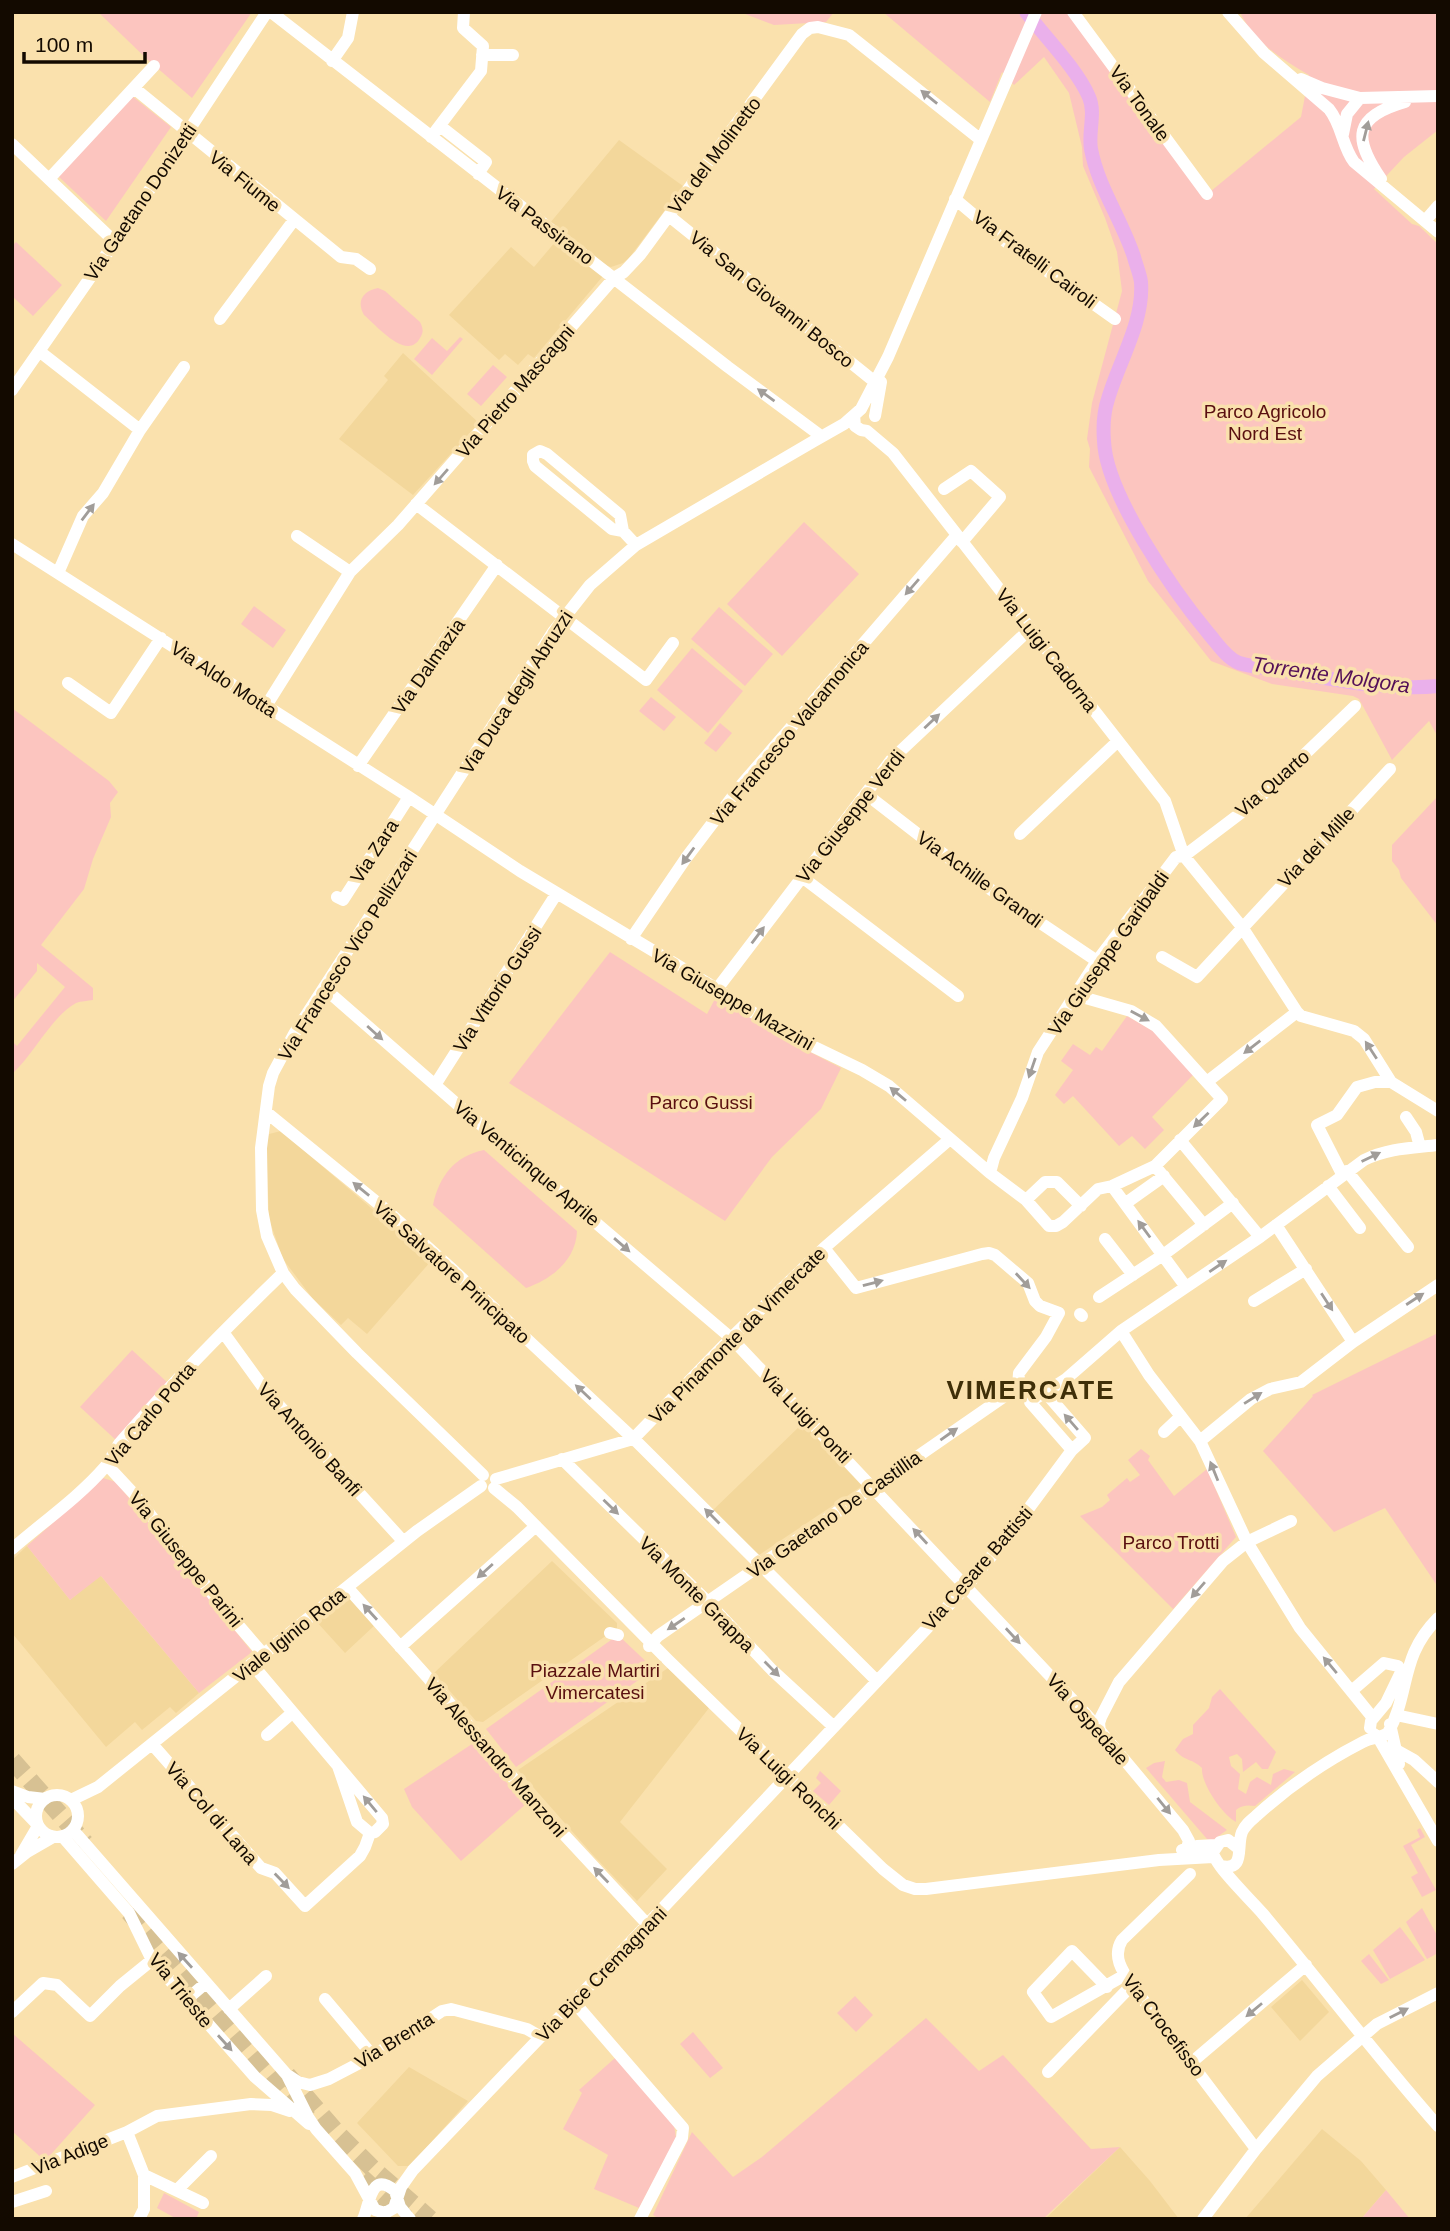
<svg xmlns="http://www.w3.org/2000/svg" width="1450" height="2231" font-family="Helvetica,sans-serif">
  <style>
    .built { fill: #f3d79b }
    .green { fill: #fcc5bf }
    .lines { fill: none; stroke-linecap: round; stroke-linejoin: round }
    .river { stroke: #eab0eb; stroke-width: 14 }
    .highway-tunnel { stroke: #d7c193; stroke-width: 18; stroke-dasharray: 18 9; stroke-linecap: butt }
    .minor { stroke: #fff; stroke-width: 12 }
    .oneway { fill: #a19d99 }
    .labels { text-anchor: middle; stroke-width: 7; stroke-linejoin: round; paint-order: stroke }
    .street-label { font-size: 19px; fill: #130a00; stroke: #fae1ad }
    .park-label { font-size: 19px; fill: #590f10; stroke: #fae1ad }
    .water-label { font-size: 21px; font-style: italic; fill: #541058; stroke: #fae1ad }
    .district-label { font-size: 26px; font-weight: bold; letter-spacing: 2px; fill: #3f2f08; stroke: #fae1ad }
  </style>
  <rect width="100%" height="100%" fill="#fae1ad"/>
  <path class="built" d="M619,140L683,186L629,258L623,263L611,267L607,266L550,223Z
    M556,241L603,276L534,358L528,354L518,365L505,354L499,360L449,315L511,247L534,267Z
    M403,353L479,423L413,495L339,439L388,380L384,376Z
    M281,1131L432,1260L367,1334L348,1318L341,1325L313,1299L283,1259L269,1219L266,1141L269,1134Z
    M803,1423L862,1486L759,1555L712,1511Z
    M27,1546L70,1600L100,1575L199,1693L176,1713L170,1707L142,1730L135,1722L106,1747L12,1633V1560Z
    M552,1561L617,1623V1628L483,1722L476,1721L434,1673Z
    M347,1594L375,1625L345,1653L315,1620Z
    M668,1668L709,1708L620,1822L667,1869L637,1901L593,1855L518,1770Z
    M1302,1980L1329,2012L1300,2041L1271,2007Z
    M409,2067L468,2101L410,2166H398L357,2123Z
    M1322,2129L1361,2161L1386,2190L1361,2219H1245Z
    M1120,2147L1150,2181L1179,2219H1045Z"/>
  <path class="green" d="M98,12H252L192,98L148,60Z
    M740,12H834L826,22L774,25Z
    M883,12H1067L1130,100L1205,196L1301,117L1309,75C1281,59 1254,42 1240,12H1438V130L1404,157L1374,189L1412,224L1419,226L1438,244V737L1429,721L1392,760L1359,699L1353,696L1272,684L1211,661L1148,581L1089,467L1090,449L1087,439L1092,403L1122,291L1117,252L1105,218L1083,166L1082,147L1069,93L1044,57L1014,85L1002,72L990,102Z
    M132,96L171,127L106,221L58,176Z
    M16,242L62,285L33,316L12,296V246Z
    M378,288L385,291L420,322C423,328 424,332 420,338C407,362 376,325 364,315C356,301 363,291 378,288Z
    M460,337L463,339L432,375L414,359L432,338L447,351Z
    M493,365L507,377L481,406L467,394Z
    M804,522L859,574L782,656L727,604Z
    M254,606L286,630L273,648L241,624Z
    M719,607L773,654L745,686L691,639Z
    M692,648L743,691L708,733L657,690Z
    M651,697L676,717L664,731L639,711Z
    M12,708L109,781L118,792L110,803L111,817L93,859L84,889L41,945L93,988V1000C88,1001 81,1001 76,1003C52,1016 34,1054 12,1074V1041L17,1046L65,987L37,963V971L12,1002Z
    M720,723L732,733L716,752L704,743Z
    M1438,796V926L1401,878L1399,870L1392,861V845Z
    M610,952L707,1014L716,997L802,1048L841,1068L821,1109L772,1157L725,1221L509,1083Z
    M1127,1016L1153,1031L1194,1074L1152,1117L1164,1130L1145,1149L1132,1136L1119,1146L1073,1096L1064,1104L1055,1095L1073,1070L1061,1061L1073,1044L1090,1055L1096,1047L1102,1051Z
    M484,1150L577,1231C576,1260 552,1279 526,1288L433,1205C439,1177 454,1156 484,1150Z
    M1438,1333V1587L1385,1508L1334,1532L1263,1451L1313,1396L1312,1395Z
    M132,1350L168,1383L117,1441L80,1407Z
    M1141,1449L1150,1456L1148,1460L1174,1496L1207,1469L1236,1537L1173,1609L1080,1516L1102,1507L1110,1500L1107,1495L1127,1478L1130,1482L1140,1475L1128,1460Z
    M103,1478L116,1482L252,1652L199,1693L101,1576L70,1600L27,1546Z
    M618,1635L654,1669L516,1767L486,1729Z
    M1220,1689L1276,1752L1268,1769H1262L1256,1762L1243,1772L1242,1759L1237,1754L1229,1757L1231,1766L1240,1774L1238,1789L1246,1794L1250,1782L1257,1777L1271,1785L1273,1774L1284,1769L1295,1772L1255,1806C1248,1805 1242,1805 1236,1810V1822C1222,1814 1201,1784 1202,1768C1192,1758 1185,1762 1175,1750L1183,1739L1193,1734V1725L1209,1708L1212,1697Z
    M472,1744L526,1804L461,1861L412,1807L404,1789Z
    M1165,1761L1162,1777L1166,1782L1179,1780L1187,1783L1190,1802L1227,1830L1213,1840L1207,1839L1146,1768L1154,1763Z
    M820,1771L841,1791L829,1805L813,1791L821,1783L816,1778Z
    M1420,1828L1425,1837L1411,1845L1436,1890L1422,1897L1411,1877L1418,1873L1403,1846L1420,1837L1417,1830Z
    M1422,1908L1438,1937V1953L1427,1959L1406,1922Z
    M1400,1927L1425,1960L1390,1979L1373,1950Z
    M1369,1954L1389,1980L1381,1984L1361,1961Z
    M855,1996L873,2015L856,2032L837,2013Z
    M926,2018L979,2071L1003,2055L1091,2149L1120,2147L1043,2219H659L653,2215L692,2132L733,2177L762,2157Z
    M693,2032L723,2068L710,2078L680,2044Z
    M12,2033L95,2105L45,2161L12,2131Z
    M615,2058L674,2125L676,2138L639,2208L594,2189L608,2155L563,2129L582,2093L579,2090Z
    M1386,2190L1410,2219H1361Z
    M164,2193L199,2212L196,2219H177L157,2208Z"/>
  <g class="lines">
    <path class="river" d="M1026,12C1045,37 1077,69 1089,97C1096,113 1088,132 1091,149C1098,187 1122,220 1134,257C1136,265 1140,274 1141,282C1144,322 1119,361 1108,399C1104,411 1103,428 1104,441C1106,494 1174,592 1209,634C1217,643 1226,658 1239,663C1251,667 1267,668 1280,670C1330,679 1388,691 1438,686"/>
    <path class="highway-tunnel" d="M12,1760L85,1843
      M129,1912L308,2118
      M287,2075L338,2134L373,2169L430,2219
      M362,2178L406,2218"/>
    <path class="minor" d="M271,12L728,367L821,436
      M1073,12L1207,194
      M1228,12L1264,53L1329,109C1342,125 1342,146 1354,162L1438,232
      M482,55H513
      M332,61L348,38L353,12
      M1301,79L1322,88L1360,98L1438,96
      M134,88L341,257L356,259L370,269
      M440,126L486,162L478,174
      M1343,134L1347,114L1360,98
      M431,137L481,71L483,46L463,28L464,12
      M12,144L115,242
      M49,179L154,66
      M1381,179C1353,138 1353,117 1405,102
      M955,199L1005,241L1115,319
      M669,216L875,382
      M1425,221L1438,206
      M220,319L294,220
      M39,351L140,430
      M12,390L115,242L267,12
      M854,415L855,426L861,430L867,431L893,453L1165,801L1184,856L1242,927L1297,1012L1301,1016L1354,1031L1364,1039L1391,1082L1438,1111
      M875,416L881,382
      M944,489L971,471L1000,497L962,542
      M416,504L646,680L673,643
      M623,531L620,515L547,454L540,451L533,455V461L535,466L612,529L623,531L636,545
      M297,536L350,572
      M12,544L409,797L520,871L717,989L783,1032L862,1070L889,1086L990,1173L1026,1200L1049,1226H1056L1063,1222L1098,1189L1112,1186L1155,1166L1222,1099L1156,1026L1131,1011L1075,995
      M58,573L83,516L103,493L140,430L184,367
      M68,683L111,713L161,638
      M266,706L350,572L398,525L614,278L624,272L640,255L802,34L810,28L818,27L849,35L981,140
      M358,766L497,565
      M866,794L981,883L1097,961
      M1020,834L1118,741
      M802,877L958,996
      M337,897L343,900L409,797
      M631,939L686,858L743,783L957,535
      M1162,957L1197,977L1390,769
      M324,988L466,1112L731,1338L1087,1715L1183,1830L1189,1841L1187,1848L1199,1856
      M717,989L892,759L1030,629
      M1208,1081L1297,1012
      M435,1085L557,893
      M266,1112L385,1209L452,1269L637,1442L877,1681
      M1406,1117L1416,1132L1420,1147
      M1180,1140L1260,1237
      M1155,1166L1204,1225
      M1347,1171L1408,1247
      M990,1173L994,1158L1022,1098L1038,1052L1097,961L1176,857L1184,856L1254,803L1355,706
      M1342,1174L1317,1125L1337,1115L1357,1087L1375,1082H1391
      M1112,1186L1186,1287
      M1328,1186L1360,1228
      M1026,1200L1045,1182H1057L1081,1206
      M1126,1203L1164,1176
      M1276,1225L1353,1342
      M1105,1239L1133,1275
      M824,1248L856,1288L982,1254L989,1253L995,1255L1028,1283L1035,1301L1040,1306L1059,1313L1046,1337L1019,1373L1018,1387
      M1099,1297L1163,1255L1233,1203
      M1254,1301L1306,1269
      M1080,1314L1082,1316
      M1121,1331L1149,1375L1200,1441L1247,1542L1300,1628L1373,1718
      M223,1332L265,1390L403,1541
      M1164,1432L1181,1416
      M1200,1441L1251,1399L1270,1389L1301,1382L1353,1342L1438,1285
      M1072,1450L1030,1402L1066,1379L1121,1331L1260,1237L1364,1160C1388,1148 1412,1148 1438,1145
      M562,1459L708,1602L772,1670L834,1727
      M107,1465L134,1494L221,1605L264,1655
      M483,1475L357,1353L295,1289L283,1273L267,1236L262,1210L261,1148L269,1086L273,1073L294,1034L553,632L590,585L636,545L814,441L844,424L861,409L888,357L1036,12
      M496,1479L633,1439L731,1338L824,1248L950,1139
      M494,1488L517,1507L668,1660L883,1869L903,1885L915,1889H926L1159,1860L1213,1857
      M12,1549C43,1522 78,1498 105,1467C111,1460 114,1451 119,1444C170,1384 226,1328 283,1273
      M347,1587L429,1679L530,1798L648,1925
      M610,1633L618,1635
      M649,1646L658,1636L1018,1387
      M400,1647L536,1526
      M252,1664L382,1818L383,1824L375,1832L370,1833L357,1822L338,1766
      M1355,1688L1384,1663L1398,1666
      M1396,1715L1438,1724
      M1390,1724L1399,1764
      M1370,1728L1371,1721L1386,1703L1400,1674
      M1100,1732L1099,1723L1101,1717L1119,1682L1223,1561L1247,1542L1291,1521
      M1374,1734L1379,1739L1438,1841
      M267,1735L292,1713
      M152,1744L261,1868L275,1873L305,1906L360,1856L365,1847L370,1833
      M1396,1750L1414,1760L1438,1782
      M12,1791L28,1797L45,1799
      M12,1793L15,1801L37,1824
      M36 1816a21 21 0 1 1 42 0a21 21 0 1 1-42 0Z
      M71,1800L98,1787L417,1531L481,1486
      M73,1830L287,2075L308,2117L316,2129L355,2173L375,2210L385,2213L394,2208L401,2187L413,2170L574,2002L967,1586L1012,1531L1072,1450L1085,1438L1045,1392
      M63,1837L129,1913L152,1960L255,2077L309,2124
      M1238,1848L1228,1840L1220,1842L1213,1852C1214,1865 1252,1901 1263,1914C1322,1984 1377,2057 1438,2126
      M1182,1850L1197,1846L1216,1845
      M21,1855L38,1826
      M12,1864L27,1852L53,1837
      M1221,1866C1246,1871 1236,1847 1242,1832C1245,1825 1250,1821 1256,1816C1289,1786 1324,1762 1363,1742C1372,1737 1380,1738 1388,1733C1411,1691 1399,1657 1438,1618
      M1190,1874L1122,1940C1112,1956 1122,1971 1132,1985L1256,2149
      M1107,1987L1072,1951L1033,1992L1051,2017L1125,1975
      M325,1999L373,2056
      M186,2000L206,1983
      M574,2002L683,2128L682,2138L640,2219
      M229,2009L266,1976
      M12,2012L43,1983L57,1985L90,2016L120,1986L152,1960
      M1192,2062L1306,1965
      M1048,2072L1132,1985
      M289,2076L298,2082L310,2085L329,2079L373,2056L442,2011L451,2009L527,2029L541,2037
      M127,2132L144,2175V2209L139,2219
      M144,2175L203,2203
      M12,2177L127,2132L157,2116L251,2104L272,2105L290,2111
      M177,2190L211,2156
      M12,2202L46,2191
      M363,2219C370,2205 370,2170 395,2191L400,2207L410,2219
      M1203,2219L1256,2149L1317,2076L1377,2024L1438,1993"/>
  </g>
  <defs><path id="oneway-solid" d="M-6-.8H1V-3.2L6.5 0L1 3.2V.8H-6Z" transform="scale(1.75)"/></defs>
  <g class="oneway">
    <use href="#oneway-solid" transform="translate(929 97) rotate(-141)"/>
    <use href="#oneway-solid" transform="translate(1366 131) rotate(-76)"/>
    <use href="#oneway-solid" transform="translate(766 395) rotate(-144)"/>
    <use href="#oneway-solid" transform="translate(441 477) rotate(131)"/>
    <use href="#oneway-solid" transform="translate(88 512) rotate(-53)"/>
    <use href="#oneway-solid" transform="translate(912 587) rotate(131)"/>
    <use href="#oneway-solid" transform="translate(932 721) rotate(-43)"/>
    <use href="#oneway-solid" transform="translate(688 856) rotate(126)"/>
    <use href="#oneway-solid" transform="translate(758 935) rotate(-53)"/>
    <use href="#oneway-solid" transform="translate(1140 1016) rotate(28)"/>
    <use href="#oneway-solid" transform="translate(375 1033) rotate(42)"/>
    <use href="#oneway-solid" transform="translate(1252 1047) rotate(142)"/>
    <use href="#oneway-solid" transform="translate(1371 1050) rotate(-123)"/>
    <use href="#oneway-solid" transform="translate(1032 1068) rotate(109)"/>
    <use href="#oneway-solid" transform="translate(898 1094) rotate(-140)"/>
    <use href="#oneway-solid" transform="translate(1201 1120) rotate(136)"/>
    <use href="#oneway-solid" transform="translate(1371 1157) rotate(-26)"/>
    <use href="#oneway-solid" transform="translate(361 1189) rotate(-141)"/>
    <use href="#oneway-solid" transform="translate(1144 1229) rotate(-126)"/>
    <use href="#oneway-solid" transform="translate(622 1245) rotate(41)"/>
    <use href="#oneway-solid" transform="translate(1218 1266) rotate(-34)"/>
    <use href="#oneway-solid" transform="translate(1023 1281) rotate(47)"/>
    <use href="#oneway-solid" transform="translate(873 1283) rotate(-15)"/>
    <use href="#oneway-solid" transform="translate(1415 1299) rotate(-33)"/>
    <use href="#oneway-solid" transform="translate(1327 1302) rotate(57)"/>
    <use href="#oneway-solid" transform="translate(583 1392) rotate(-137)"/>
    <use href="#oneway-solid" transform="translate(1253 1398) rotate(-32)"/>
    <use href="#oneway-solid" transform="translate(1071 1422) rotate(-131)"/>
    <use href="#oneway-solid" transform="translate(949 1434) rotate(-35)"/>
    <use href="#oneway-solid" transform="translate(1214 1471) rotate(-112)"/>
    <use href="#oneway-solid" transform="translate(611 1507) rotate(44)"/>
    <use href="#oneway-solid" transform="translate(712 1516) rotate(-135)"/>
    <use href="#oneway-solid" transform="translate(920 1536) rotate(-133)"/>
    <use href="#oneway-solid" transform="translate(485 1571) rotate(138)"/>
    <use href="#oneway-solid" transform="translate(1198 1590) rotate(131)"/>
    <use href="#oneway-solid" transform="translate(370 1612) rotate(-132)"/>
    <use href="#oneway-solid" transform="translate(676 1624) rotate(146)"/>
    <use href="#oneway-solid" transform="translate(1013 1636) rotate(47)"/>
    <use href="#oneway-solid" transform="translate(1330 1665) rotate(-130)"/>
    <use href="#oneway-solid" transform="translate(772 1669) rotate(45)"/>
    <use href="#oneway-solid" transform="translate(370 1804) rotate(-130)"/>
    <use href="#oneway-solid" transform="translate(1164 1806) rotate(51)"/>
    <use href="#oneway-solid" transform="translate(601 1875) rotate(-134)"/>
    <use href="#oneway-solid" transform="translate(282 1881) rotate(46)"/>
    <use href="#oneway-solid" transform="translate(185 1960) rotate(-132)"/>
    <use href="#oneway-solid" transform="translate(1254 2010) rotate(140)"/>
    <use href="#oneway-solid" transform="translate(1399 2013) rotate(-27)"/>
    <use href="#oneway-solid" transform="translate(225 2043) rotate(48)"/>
  </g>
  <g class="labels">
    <g class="street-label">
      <text transform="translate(1140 103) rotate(54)" y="7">Via Tonale</text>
      <text transform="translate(714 155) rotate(-53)" y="7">Via del Molinetto</text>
      <text transform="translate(245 181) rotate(39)" y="7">Via Fiume</text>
      <text transform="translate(140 202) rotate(-56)" y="7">Via Gaetano Donizetti</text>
      <text transform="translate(545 225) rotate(37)" y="7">Via Passirano</text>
      <text transform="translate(1035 259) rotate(37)" y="7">Via Fratelli Cairoli</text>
      <text transform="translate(772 299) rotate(39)" y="7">Via San Giovanni Bosco</text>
      <text transform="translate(515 391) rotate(-49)" y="7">Via Pietro Mascagni</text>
      <text transform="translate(1047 650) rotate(52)" y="7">Via Luigi Cadorna</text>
      <text transform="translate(428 666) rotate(-55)" y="7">Via Dalmazia</text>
      <text transform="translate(224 679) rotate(33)" y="7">Via Aldo Motta</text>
      <text transform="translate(516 692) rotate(-57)" y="7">Via Duca degli Abruzzi</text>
      <text transform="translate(789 733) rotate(-50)" y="7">Via Francesco Valcamonica</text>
      <text transform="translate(1272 783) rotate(-41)" y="7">Via Quarto</text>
      <text transform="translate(850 816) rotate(-52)" y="7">Via Giuseppe Verdi</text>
      <text transform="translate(1316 847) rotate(-47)" y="7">Via dei Mille</text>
      <text transform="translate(374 851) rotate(-57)" y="7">Via Zara</text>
      <text transform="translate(980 879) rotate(36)" y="7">Via Achille Grandi</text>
      <text transform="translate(1108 953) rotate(-55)" y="7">Via Giuseppe Garibaldi</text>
      <text transform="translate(347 955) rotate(-58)" y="7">Via Francesco Vico Pellizzari</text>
      <text transform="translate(497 989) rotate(-57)" y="7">Via Vittorio Gussi</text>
      <text transform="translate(733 999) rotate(30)" y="7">Via Giuseppe Mazzini</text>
      <text transform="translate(527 1163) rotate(40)" y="7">Via Venticinque Aprile</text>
      <text transform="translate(452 1272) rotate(42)" y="7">Via Salvatore Principato</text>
      <text transform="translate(737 1335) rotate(-45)" y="7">Via Pinamonte da Vimercate</text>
      <text transform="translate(150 1414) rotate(-50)" y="7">Via Carlo Porta</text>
      <text transform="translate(806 1416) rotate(46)" y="7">Via Luigi Ponti</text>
      <text transform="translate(310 1439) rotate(48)" y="7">Via Antonio Banfi</text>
      <text transform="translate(834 1514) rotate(-35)" y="7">Via Gaetano De Castillia</text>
      <text transform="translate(186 1559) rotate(51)" y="7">Via Giuseppe Parini</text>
      <text transform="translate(977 1568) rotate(-49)" y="7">Via Cesare Battisti</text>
      <text transform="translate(697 1594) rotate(45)" y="7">Via Monte Grappa</text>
      <text transform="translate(289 1635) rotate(-39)" y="7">Viale Iginio Rota</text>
      <text transform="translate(1088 1719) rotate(49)" y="7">Via Ospedale</text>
      <text transform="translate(496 1757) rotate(49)" y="7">Via Alessandro Manzoni</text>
      <text transform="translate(789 1778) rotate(44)" y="7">Via Luigi Ronchi</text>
      <text transform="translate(212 1813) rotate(49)" y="7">Via Col di Lana</text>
      <text transform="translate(601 1974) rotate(-46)" y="7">Via Bice Cremagnani</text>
      <text transform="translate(181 1990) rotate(51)" y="7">Via Trieste</text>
      <text transform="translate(1164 2025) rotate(53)" y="7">Via Crocefisso</text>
      <text transform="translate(394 2040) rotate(-32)" y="7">Via Brenta</text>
      <text transform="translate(70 2154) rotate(-22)" y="7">Via Adige</text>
    </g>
    <g class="park-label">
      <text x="1265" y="418">Parco Agricolo<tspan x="1265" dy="22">Nord Est</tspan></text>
      <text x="701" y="1109">Parco Gussi</text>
      <text x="1171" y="1549">Parco Trotti</text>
      <text x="595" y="1677">Piazzale Martiri<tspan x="595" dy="22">Vimercatesi</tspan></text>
    </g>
    <g class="water-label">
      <text transform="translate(1331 675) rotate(8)" y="7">Torrente Molgora</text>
    </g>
    <g class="district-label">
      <text x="1031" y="1399">VIMERCATE</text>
    </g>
  </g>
  <rect width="1450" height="2231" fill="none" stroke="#130a00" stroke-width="28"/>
  <path d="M24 52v10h121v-10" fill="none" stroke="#130a00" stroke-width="3.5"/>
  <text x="35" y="52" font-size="21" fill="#130a00" stroke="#fae1ad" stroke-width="5" paint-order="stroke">100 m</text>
</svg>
